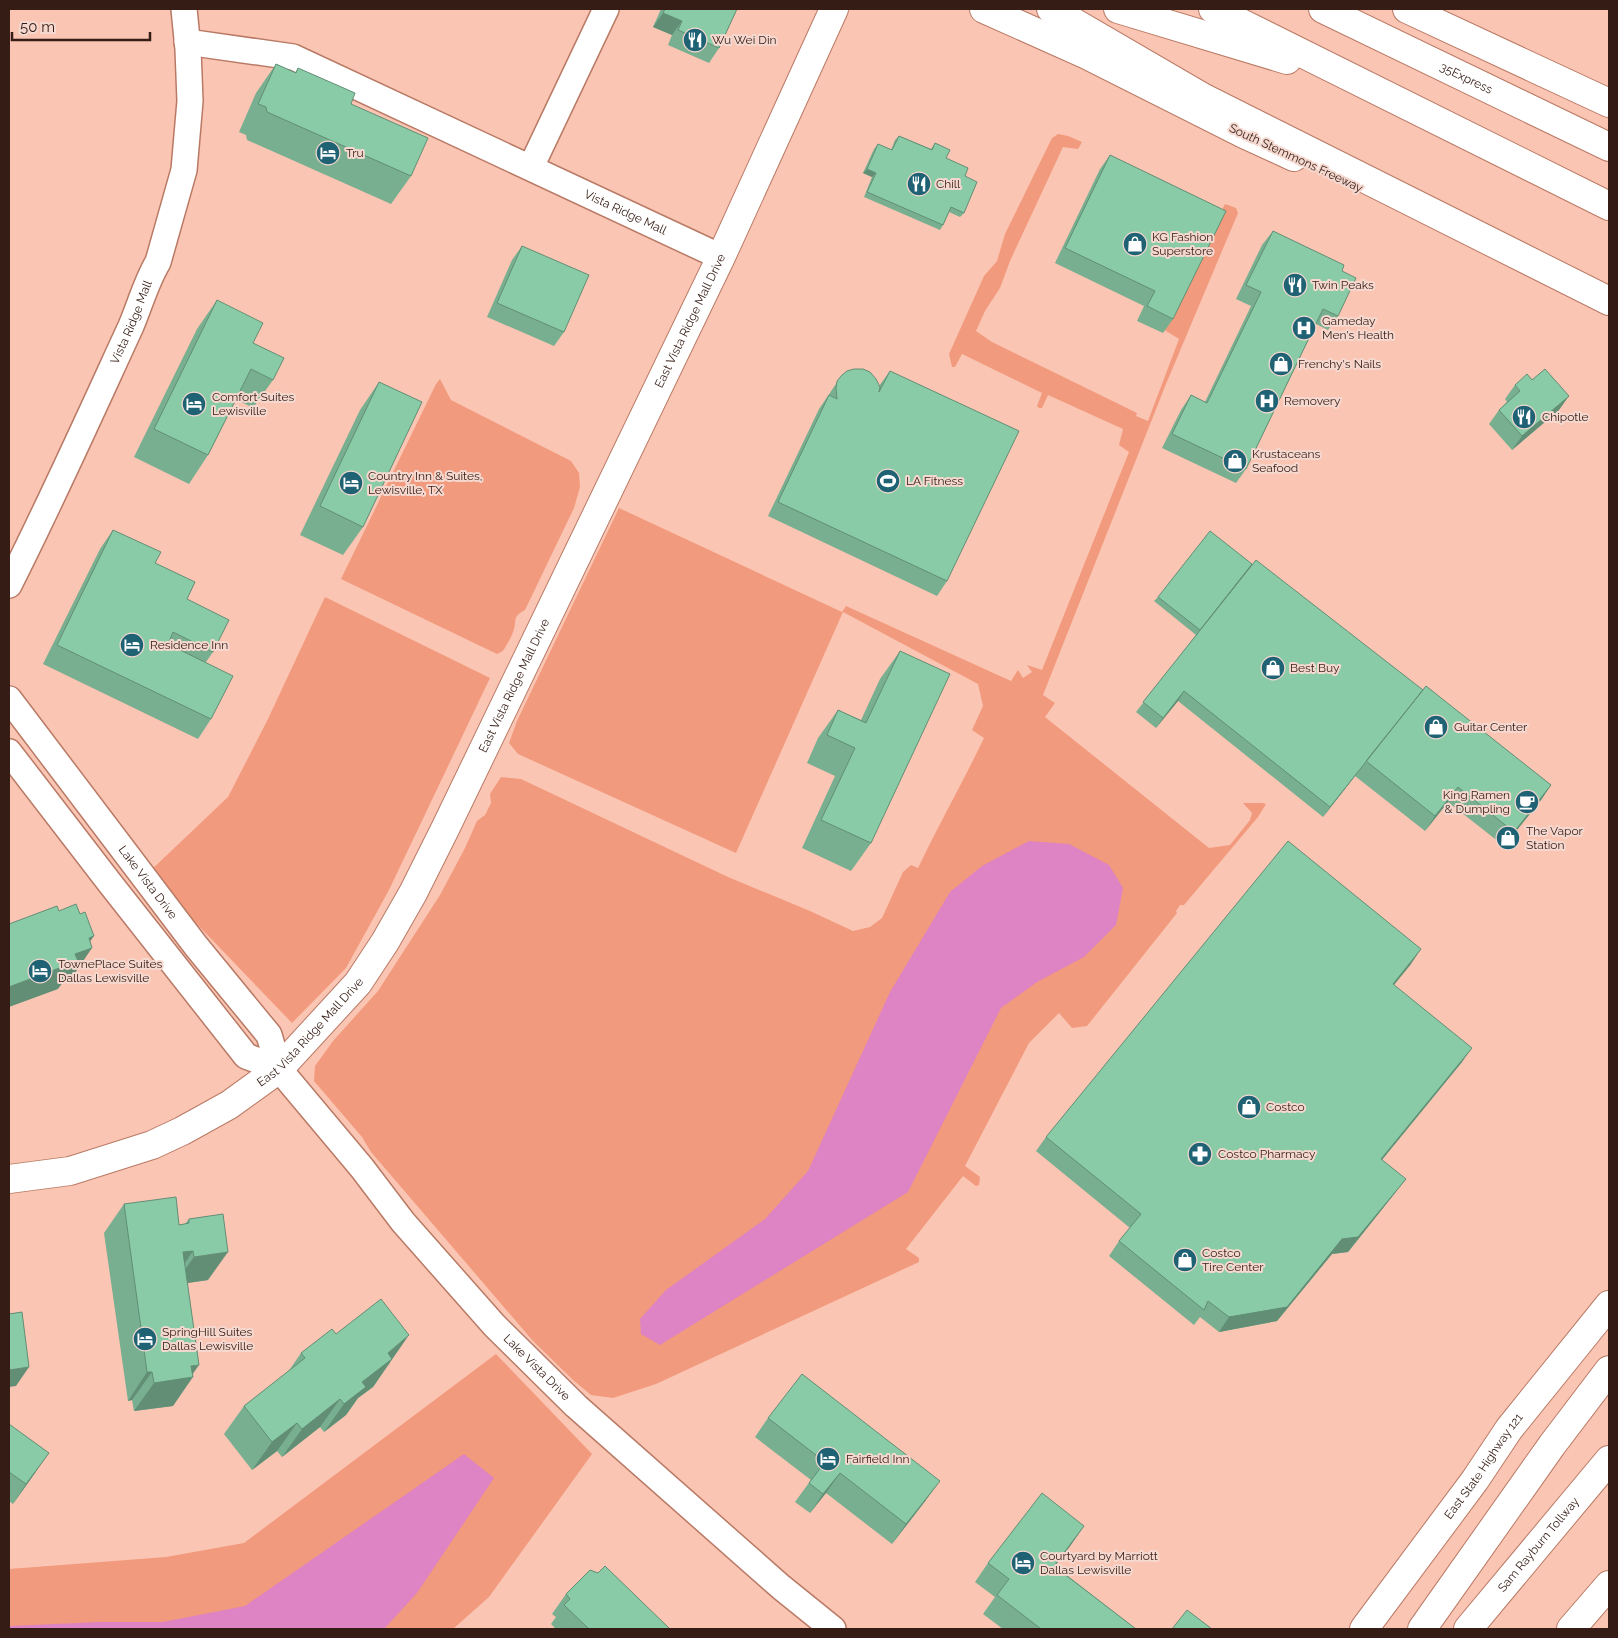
<svg xmlns="http://www.w3.org/2000/svg" width="1618" height="1638" font-family="Raleway,sans-serif">
  <style>
    .green { fill: #f29a7d }
    .water { fill: #de83c3 }
    .lines { fill: none; stroke-linecap: round; stroke-linejoin: round }
    .minor-casing { stroke: #b97a65; stroke-width: 28 }
    .major-casing { stroke: #b97a65; stroke-width: 30 }
    .highway-casing { stroke: #b97a65; stroke-width: 30 }
    .minor { stroke: #fff; stroke-width: 25 }
    .major { stroke: #fff; stroke-width: 28 }
    .highway { stroke: #fff; stroke-width: 28 }
    .wall { fill: #77af90 }
    .shaded-wall { fill: #618e75 }
    .building { fill: #8acba7; stroke: #618e75 }
    .labels { text-anchor: middle; stroke-width: 4; stroke-linejoin: round; paint-order: stroke }
    .poi-label { font-size: 12px; fill: #351c14; stroke: #f5d9d0; text-anchor: start }
    .street-label { font-size: 12px; fill: #351c14; stroke: #f5d9d0 }
  </style>
  <rect width="100%" height="100%" fill="#fbc5b3"/>
  <path class="green" d="M1058,134L1068,136L1082,142L1078,149L1063,147L1010,261L1000,288L985,311L976,331L992,342L1137,413L1136,416L1148,421L1179,339L1163,329L1225,204L1236,208L1238,213L1166,384L1043,695L1055,703L1045,717L1209,848L1230,845L1250,820L1252,813L1243,803H1262L1266,804L1258,817L1184,905H1180L1176,911L1177,913L1087,1026L1072,1028L1059,1013L1029,1043L965,1166L980,1177L979,1185L976,1186L963,1176L906,1249L919,1258V1262L656,1384L613,1398L591,1395L573,1380L533,1341L371,1152L362,1137L314,1081L315,1066L333,1041L378,991L440,895L465,848L477,821L485,815L491,803L490,794L501,777L521,779L728,877L810,911L853,931L870,927L882,918L903,872L911,865L918,868C939,824 963,782 984,738L972,730L983,706L978,684L843,612L736,853L518,754L509,743L517,721L619,508L842,612L846,606L1011,681L1018,670L1023,678L1032,672L1027,665L1042,670L1129,452L1119,445L1123,429L1048,395L1042,408H1039L1037,406L1042,393L962,354L955,367H952L949,354L984,276L997,261L1005,234L1052,138Z
    M440,379L451,400L571,461L579,473L580,487L574,508L525,610C512,617 517,619 514,629C512,637 507,644 503,651L497,654L341,579L436,384Z
    M325,597L490,678L389,890L346,968L292,1023L148,873L228,797L267,721Z
    M496,1354L592,1454L489,1597L453,1629H9V1569L166,1557L244,1543Z"/>
  <path class="water" d="M1029,841L1069,844L1109,865L1123,888L1116,925L1084,957L1037,982L1001,1008L908,1192L660,1345L641,1334L640,1319L666,1290L765,1219L808,1171L890,992L950,892L982,866Z
    M464,1454L494,1478L417,1593L384,1629H9V1626L101,1622H163L245,1606Z"/>
  <g class="lines">
    <g class="minor-casing">
      <g id="minor">
        <path id="s1" d="M187,42L293,57L721,257"/>
        <path d="M531,167L606,9"/>
        <path id="s2" d="M9,585C52,500 91,413 131,326C140,305 146,282 158,262L184,170L190,101L188,49L184,9"/>
        <path id="s3" d="M9,699L196,946L269,1035L279,1069L362,1168L403,1222L494,1325L576,1406L781,1587L833,1629"/>
        <path d="M9,752L109,882L246,1056L279,1069"/>
      </g>
    </g>
    <g class="major-casing">
      <g id="major">
        <path d="M984,9L1087,55L1244,134L1294,157"/>
        <path id="s4" d="M9,1179L70,1171L152,1145L182,1131L229,1105L279,1069L358,983L385,942L413,893L445,829L721,257L834,9"/>
        <path id="s5" d="M1364,1629L1475,1480L1509,1429L1609,1305"/>
      </g>
    </g>
    <g class="highway-casing">
      <g id="highway">
        <path d="M1051,9L1204,98L1609,301"/>
        <path d="M1118,9L1287,60"/>
        <path d="M1213,9L1609,206"/>
        <path id="s6" d="M1323,9L1609,147"/>
        <path d="M1407,9L1609,103"/>
        <path d="M1422,1629L1552,1445L1609,1370"/>
        <path id="s7" d="M1468,1629L1609,1460"/>
        <path d="M1571,1629L1609,1585"/>
      </g>
    </g>
    <use href="#minor" class="minor"/>
    <use href="#major" class="major"/>
    <use href="#highway" class="highway"/>
  </g>
  <path class="wall" d="M661,9H737L719,48L709,63L668,45L672,35L653,27Z
    M276,64L295,73L298,68L351,104L411,176L391,204L247,140L246,135L239,132L256,93Z
    M899,136L931,149L935,143L946,158L965,176L964,213L960,217L949,212L943,225L940,230L864,197L872,177L863,173L874,149L878,144L891,150L895,140Z
    M1110,155L1173,319L1163,333L1137,321L1144,306L1055,263L1100,169Z
    M1273,231L1342,271L1338,316L1328,330L1316,324L1246,469L1236,483L1162,448L1181,410L1191,395L1205,402L1251,306L1236,299L1262,245Z
    M522,246L564,332L554,346L487,317L512,260Z
    M217,300L253,343L273,380L253,408L236,399L208,455L189,484L134,457L197,329Z
    M890,371L947,581L937,596L768,516L819,409L842,375L879,386Z
    M379,382L363,527L343,555L300,535L360,410Z
    M1515,385L1559,410L1512,450L1489,424L1499,410L1507,402L1505,399Z
    M113,530L155,563L213,652L206,662L211,719L198,739L43,664L100,549Z
    M1252,564L1551,785L1541,800L1504,846L1448,802L1425,831L1355,776L1323,817L1178,701L1156,728L1136,712L1196,635L1154,601L1158,597Z
    M900,651L871,843L851,871L802,848L835,776L807,763L818,738L838,710L861,720L880,679Z
    M1411,964L1394,985L1462,1062L1382,1160L1395,1193L1348,1252L1332,1254L1277,1321L1219,1332L1200,1317L1194,1325L1109,1256L1119,1241L1130,1228L1036,1151L1046,1137Z
    M124,1204L179,1225L185,1224L189,1219L208,1280L187,1283L192,1375L173,1406L134,1411L132,1400L128,1401L104,1233Z
    M336,1334L390,1363L388,1365L373,1387L358,1398L346,1415L324,1432L320,1427L282,1457L277,1451L252,1470L224,1434L244,1406L288,1372L301,1353Z
    M768,1418L926,1500L892,1544L826,1493L810,1513L795,1502L811,1480L755,1437Z
    M9,1424L35,1473L13,1504L9,1501Z
    M1084,1526L1055,1566L1136,1629H1003L983,1614L995,1597L975,1582L988,1563Z
    M566,1594L670,1629H556L551,1624L556,1617L552,1614Z"/>
  <path class="shaded-wall" d="M663,13L682,21L672,35L653,27Z
    M867,169L876,173L872,177L863,173Z
    M1569,396L1559,410L1512,450L1522,436Z
    M1184,691L1178,701L1156,728L1163,718Z
    M1361,767L1355,776L1323,817L1330,807Z
    M1551,785L1541,800L1504,846L1514,832Z
    M1458,787L1448,802L1425,831L1435,816Z
    M94,936L83,951L92,948L73,976L66,978L58,989L9,1007V987L89,938Z
    M1421,949L1411,964L1383,998L1393,984Z
    M1472,1048L1462,1062L1371,1173L1381,1159Z
    M1406,1179L1395,1193L1348,1252L1332,1254L1277,1321L1219,1332L1229,1317Z
    M193,1251L174,1279L183,1252Z
    M228,1252L208,1280L174,1285L194,1257Z
    M409,1335L373,1387L358,1398L346,1415L324,1432L344,1404L388,1353Z
    M199,1365L190,1378L193,1377L173,1406L134,1411L154,1383L191,1366Z
    M29,1367L16,1386L9,1387V1370Z
    M147,1372H152L132,1400L128,1401Z
    M340,1399L320,1427L282,1457L302,1429Z
    M297,1423L277,1451L252,1470L272,1442Z
    M49,1453L35,1473L13,1504L26,1484Z
    M840,1473L826,1493L810,1513L823,1494Z
    M940,1481L926,1500L892,1544L906,1524Z
    M1084,1526L1071,1545L1040,1585L1054,1566Z"/>
  <path class="building" d="M665,9H737L719,48L678,30L682,21L663,13Z
    M276,64L296,73L298,68L355,93L351,104L428,138L411,176L267,112L266,107L258,104Z
    M899,136L932,150L935,143L950,150L946,158L968,168L965,176L977,182L964,213L951,207L943,225L867,192L876,173L867,169L878,144L892,150Z
    M1110,155L1226,211L1173,319L1147,306L1155,291L1065,248Z
    M1273,231L1344,265L1342,271L1356,278L1338,316L1323,309L1246,469L1172,434L1191,395L1207,403L1261,292L1246,285Z
    M522,246L589,275L564,332L497,303Z
    M217,300L263,323L253,343L284,358L273,380L251,369L208,455L154,429Z
    M854,369H863L870,372L876,379L880,387L879,392L890,371L1019,431L947,581L778,502L829,395L837,399L836,388L837,381L842,375L847,371Z
    M1545,369L1569,396L1522,436L1499,410L1520,391L1515,385L1527,374L1532,380Z
    M379,382L422,402L363,527L320,506Z
    M113,530L161,552L155,563L195,582L187,599L229,620L213,652L173,632L168,644L233,676L211,719L57,645Z
    M1210,531L1252,564L1200,630L1158,597Z
    M1256,560L1423,690L1330,807L1184,691L1163,718L1143,702Z
    M900,651L950,674L871,843L821,820L855,748L827,735L838,710L866,723Z
    M1426,686L1551,785L1514,832L1458,787L1435,816L1366,761Z
    M1288,841L1421,949L1393,984L1472,1048L1381,1159L1406,1179L1358,1237L1342,1239L1287,1307L1229,1317L1208,1301L1204,1310L1119,1241L1141,1214L1046,1137Z
    M76,904L80,914L85,912L94,936L89,938L92,948L75,954L78,961L9,987V924L57,906L59,911Z
    M176,1197L179,1225L189,1223V1219L223,1214L228,1252L194,1257L193,1251L183,1252L199,1365L191,1366L193,1377L154,1383L152,1372H147L124,1204Z
    M381,1299L409,1335L388,1353L392,1359L362,1382L366,1387L344,1404L340,1399L302,1429L297,1423L272,1442L244,1406L305,1358L301,1353L332,1329L336,1334Z
    M22,1312L29,1367L9,1370V1314Z
    M802,1374L940,1481L906,1524L840,1473L823,1494L809,1483L825,1462L768,1418Z
    M9,1424L49,1453L26,1484L9,1472Z
    M1042,1493L1084,1526L1054,1566L1136,1629H1041L997,1595L1009,1579L988,1563Z
    M605,1566L670,1629H589L564,1605L570,1599L566,1594L590,1570L598,1573Z
    M1187,1610L1212,1629H1172Z"/>
  <defs>
    <g id="restaurant-disc" transform="scale(1.25)"><circle r="9.5" fill="#1e6274" stroke="#f5d9d0"/><path d="M-5-6h1v4h1v-4h1v4h1v-4h1v5L-1.5 .5V6h-2V.5L-5-1ZM5-6V6H3V1.5H1.5Q1.5-4 5-6Z" fill="#fff"/></g>
    <g id="hotel-disc" transform="scale(1.25)"><circle r="9.5" fill="#1e6274" stroke="#f5d9d0"/><path d="M-6-4.5h1.5V1H6V5H4.5V3h-9V5H-6ZM-4 0a1.8 1.8 0 1 1 3.6 0ZM.5 0V-2.5h3Q6-2.5 6 0Z" fill="#fff"/></g>
    <g id="shop-disc" transform="scale(1.25)"><circle r="9.5" fill="#1e6274" stroke="#f5d9d0"/><path d="M-5-2.5h2.3a2.7 3.5 0 0 1 5.4 0H5L5.5 6h-11ZM-1.5-2.5h3a1.5 2.3 0 0 0-3 0Z" fill="#fff"/></g>
    <g id="hospital-disc" transform="scale(1.25)"><circle r="9.5" fill="#1e6274" stroke="#f5d9d0"/><path d="M-5-5h3v3.5h4V-5h3V5h-3V1.5h-4V5h-3Z" fill="#fff"/></g>
    <g id="stadium-disc" transform="scale(1.25)"><circle r="9.5" fill="#1e6274" stroke="#f5d9d0"/><path d="M0-5a6.5 5 0 1 0 0 10a6.5 5 0 1 0 0-10ZM-3.5-1.8h7v3.6h-7Z" fill="#fff"/></g>
    <g id="cafe-disc" transform="scale(1.25)"><circle r="9.5" fill="#1e6274" stroke="#f5d9d0"/><path d="M-5.5-4.5H6V0H3Q3 3.5 0 3.5H-2.5Q-5.5 3.5-5.5 0ZM3-3.2v2h1.7v-2ZM-6 4.5H4V6H-6Z" fill="#fff"/></g>
    <g id="pharmacy-disc" transform="scale(1.25)"><circle r="9.5" fill="#1e6274" stroke="#f5d9d0"/><path d="M-2-6h4v4h4v4h-4v4h-4v-4h-4v-4h4Z" fill="#fff"/></g>
  </defs>
  <g fill-rule="evenodd">
    <use href="#restaurant-disc" x="695" y="40"/>
    <use href="#hotel-disc" x="328" y="153"/>
    <use href="#restaurant-disc" x="919" y="184"/>
    <use href="#shop-disc" x="1135" y="244"/>
    <use href="#restaurant-disc" x="1295" y="285"/>
    <use href="#hospital-disc" x="1304" y="328"/>
    <use href="#shop-disc" x="1281" y="364"/>
    <use href="#hospital-disc" x="1267" y="401"/>
    <use href="#hotel-disc" x="194" y="404"/>
    <use href="#restaurant-disc" x="1524" y="417"/>
    <use href="#shop-disc" x="1235" y="461"/>
    <use href="#stadium-disc" x="888" y="481"/>
    <use href="#hotel-disc" x="351" y="483"/>
    <use href="#hotel-disc" x="132" y="645"/>
    <use href="#shop-disc" x="1273" y="668"/>
    <use href="#shop-disc" x="1436" y="727"/>
    <use href="#cafe-disc" x="1527" y="802"/>
    <use href="#shop-disc" x="1508" y="838"/>
    <use href="#hotel-disc" x="40" y="971"/>
    <use href="#shop-disc" x="1249" y="1107"/>
    <use href="#pharmacy-disc" x="1200" y="1154"/>
    <use href="#shop-disc" x="1185" y="1260"/>
    <use href="#hotel-disc" x="145" y="1339"/>
    <use href="#hotel-disc" x="828" y="1459"/>
    <use href="#hotel-disc" x="1023" y="1563"/>
  </g>
  <g class="labels">
    <g class="poi-label">
      <text x="712" y="44">Wu Wei Din</text>
      <text x="346" y="157">Tru</text>
      <text x="936" y="188">Chill</text>
      <text x="1152" y="241">KG Fashion<tspan x="1152" dy="14">Superstore</tspan></text>
      <text x="1312" y="289">Twin Peaks</text>
      <text x="1322" y="325">Gameday<tspan x="1322" dy="14">Men's Health</tspan></text>
      <text x="1298" y="368">Frenchy's Nails</text>
      <text x="212" y="401">Comfort Suites<tspan x="212" dy="14">Lewisville</tspan></text>
      <text x="1284" y="405">Removery</text>
      <text x="1542" y="421">Chipotle</text>
      <text x="1252" y="458">Krustaceans<tspan x="1252" dy="14">Seafood</tspan></text>
      <text x="368" y="480">Country Inn &amp; Suites,<tspan x="368" dy="14">Lewisville, TX</tspan></text>
      <text x="906" y="485">LA Fitness</text>
      <text x="150" y="649">Residence Inn</text>
      <text x="1290" y="672">Best Buy</text>
      <text x="1454" y="731">Guitar Center</text>
      <text x="1510" y="799" text-anchor="end">King Ramen<tspan x="1510" dy="14">&amp; Dumpling</tspan></text>
      <text x="1526" y="835">The Vapor<tspan x="1526" dy="14">Station</tspan></text>
      <text x="58" y="968">TownePlace Suites<tspan x="58" dy="14">Dallas Lewisville</tspan></text>
      <text x="1266" y="1111">Costco</text>
      <text x="1218" y="1158">Costco Pharmacy</text>
      <text x="1202" y="1257">Costco<tspan x="1202" dy="14">Tire Center</tspan></text>
      <text x="162" y="1336">SpringHill Suites<tspan x="162" dy="14">Dallas Lewisville</tspan></text>
      <text x="846" y="1463">Fairfield Inn</text>
      <text x="1040" y="1560">Courtyard by Marriott<tspan x="1040" dy="14">Dallas Lewisville</tspan></text>
    </g>
    <g class="street-label">
      <text dy="4" stroke="none"><textPath href="#s6" startOffset="159">35Express</textPath></text>
      <text transform="translate(1296 158) rotate(25)" y="4">South Stemmons Freeway</text>
      <text dy="4" stroke="none"><textPath href="#s1" startOffset="474">Vista Ridge Mall</textPath></text>
      <text dy="4" stroke="none"><textPath href="#s4" startOffset="1154">East Vista Ridge Mall Drive</textPath></text>
      <text dy="4" stroke="none"><textPath href="#s2" startOffset="290">Vista Ridge Mall</textPath></text>
      <text dy="4" stroke="none"><textPath href="#s4" startOffset="749">East Vista Ridge Mall Drive</textPath></text>
      <text dy="4" stroke="none"><textPath href="#s3" startOffset="230">Lake Vista Drive</textPath></text>
      <text dy="4" stroke="none"><textPath href="#s4" startOffset="344">East Vista Ridge Mall Drive</textPath></text>
      <text dy="4" stroke="none"><textPath href="#s3" startOffset="855">Lake Vista Drive</textPath></text>
      <text dy="4" stroke="none"><textPath href="#s5" startOffset="202">East State Highway 121</textPath></text>
      <text dy="4" stroke="none"><textPath href="#s7" startOffset="110">Sam Rayburn Tollway</textPath></text>
    </g>
  </g>
  <rect width="1618" height="1638" fill="none" stroke="#351c14" stroke-width="20"/>
  <path d="M12 32v8h138v-8" fill="none" stroke="#351c14" stroke-width="2.5"/>
  <text x="20" y="32" font-size="15" fill="#351c14" stroke="#f5d9d0" stroke-width="4" paint-order="stroke">50 m</text>
</svg>
